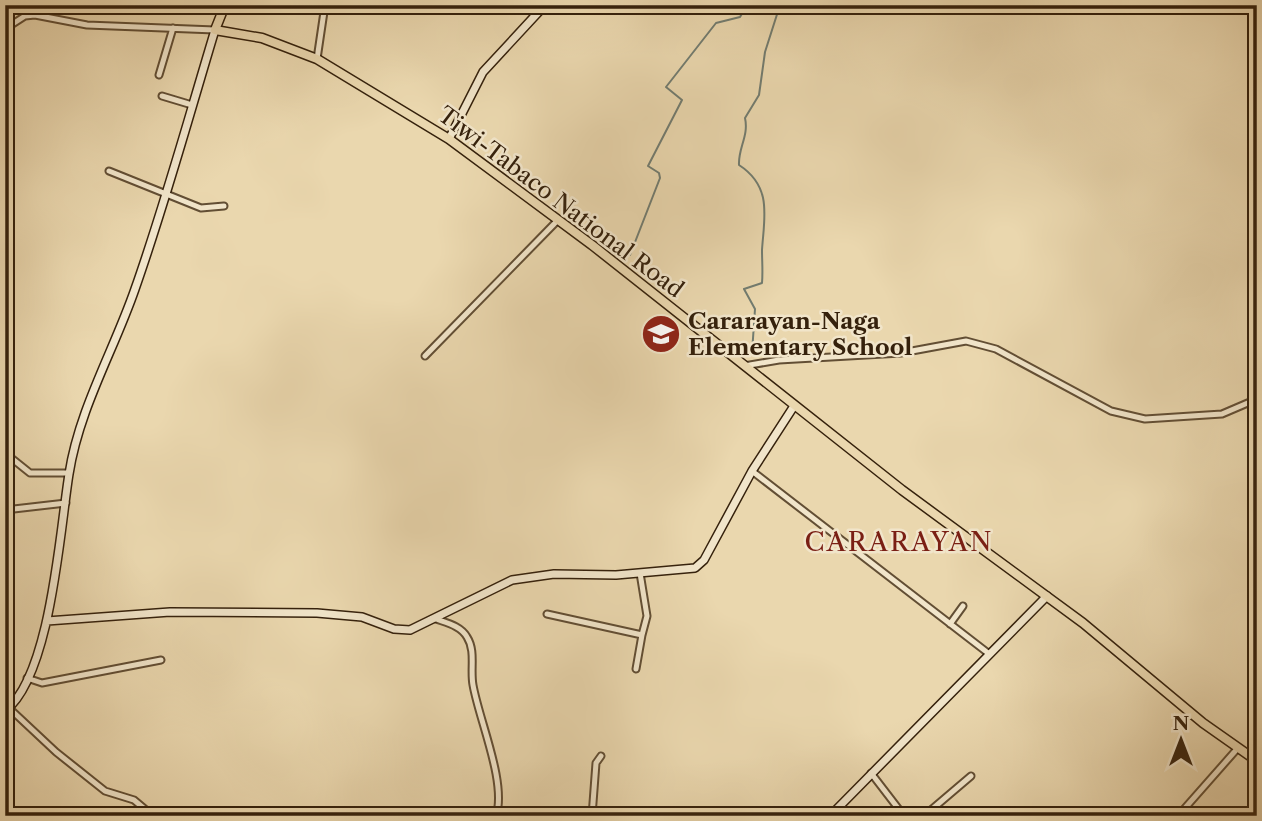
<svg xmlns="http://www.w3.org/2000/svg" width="1262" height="821" font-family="'Libre Caslon Text',serif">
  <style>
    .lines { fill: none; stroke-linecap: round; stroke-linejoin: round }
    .stream { stroke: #727c70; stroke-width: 2 }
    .street-casing { stroke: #624e34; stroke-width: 9 }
    .secondary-casing { stroke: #35210c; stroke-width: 10 }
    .primary-casing { stroke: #35210c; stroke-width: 11 }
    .street { stroke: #f1e5ca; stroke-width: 5 }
    .secondary { stroke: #f1e5ca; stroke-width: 7 }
    .primary { stroke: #ead7ae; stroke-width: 8 }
    .labels { text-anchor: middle; stroke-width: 5; stroke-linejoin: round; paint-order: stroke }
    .street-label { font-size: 23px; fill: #35210c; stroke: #f1e5ca }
    .poi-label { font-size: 23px; font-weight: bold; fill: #35210c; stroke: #f1e5ca; text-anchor: start }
    .quarter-label { font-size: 26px; letter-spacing: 2px; fill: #7a1f14; stroke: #f1e5ca }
  </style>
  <rect width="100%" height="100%" fill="#ead7ae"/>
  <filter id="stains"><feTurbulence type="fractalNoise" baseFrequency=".00286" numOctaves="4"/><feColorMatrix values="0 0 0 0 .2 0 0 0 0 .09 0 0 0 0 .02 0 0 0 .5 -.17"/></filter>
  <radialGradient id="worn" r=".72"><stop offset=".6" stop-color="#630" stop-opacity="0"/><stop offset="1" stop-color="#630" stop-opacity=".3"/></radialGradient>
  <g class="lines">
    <path class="stream" d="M630,255L660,178L659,173L648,166L682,100L666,87L716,23L740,17L747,5
      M752,353L755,309L744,289L762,283C763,272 762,261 762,250C764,218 773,187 739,165C738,148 749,136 745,118L759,95L765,52L780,5"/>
    <g class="street-casing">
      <path id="street" d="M11,25L25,16L35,15L87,25L215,30
        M317,59L325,5
        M159,75L173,28
        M162,96L192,105
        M109,171L201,208L224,206
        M425,356L557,221
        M744,366L779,360L901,353L966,341L996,349L1111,411L1145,419L1222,414L1257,399
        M5,453L30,473H69
        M752,471L988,653
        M5,510L66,503
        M547,614L642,635L647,616L640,573
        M436,619C447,623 461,626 467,637C476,651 470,669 473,685C479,720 507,783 496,816
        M950,624L963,606
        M636,669L642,635
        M27,678L42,683L161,660
        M9,708L56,752L105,791L134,800L153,816
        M871,773L904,816
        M592,816L596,763L601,756
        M924,816L971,776
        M1178,816L1237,749"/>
    </g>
    <g class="secondary-casing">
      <path id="secondary" d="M449,139L483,72L545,5
        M47,621L170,612L317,613L362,617L394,629L410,630L512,580L554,574L616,575L695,568L704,560L752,471L794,406
        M5,711C51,676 60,529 69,474C79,409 114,350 135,289C165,204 189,116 215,30
        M830,816L1047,596"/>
    </g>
    <g class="primary-casing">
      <path id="primary" d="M225,5L215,30L262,38L317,59L449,139L592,245L902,490L1083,623L1203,723L1257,761"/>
    </g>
    <use href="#street" class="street"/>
    <use href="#secondary" class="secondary"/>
    <use href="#primary" class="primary"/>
  </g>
  <defs>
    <g id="school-disc" transform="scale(2.0125)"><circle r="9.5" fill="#8f2418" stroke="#f1e5ca"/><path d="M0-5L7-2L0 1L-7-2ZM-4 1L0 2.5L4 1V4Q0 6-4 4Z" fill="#fff"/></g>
  </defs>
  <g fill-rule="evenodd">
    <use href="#school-disc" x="661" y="334"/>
  </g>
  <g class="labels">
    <g class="street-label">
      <text transform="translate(561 202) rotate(37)" y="8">Tiwi-Tabaco National Road</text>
    </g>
    <g class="poi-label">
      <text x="688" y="329">Cararayan-Naga<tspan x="688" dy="26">Elementary School</tspan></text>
    </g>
    <g class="quarter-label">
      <text x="899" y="551">CARARAYAN</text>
    </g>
  </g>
  <rect width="1262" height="821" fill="none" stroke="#ead7ae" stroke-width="28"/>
  <rect x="7" y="7" width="1248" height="807" fill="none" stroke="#35210c" stroke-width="3.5"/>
  <rect x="14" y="14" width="1234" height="793" fill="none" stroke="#35210c" stroke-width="2"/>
  <g transform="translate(1181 740)" stroke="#f1e5ca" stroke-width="5" paint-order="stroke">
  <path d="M0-5L12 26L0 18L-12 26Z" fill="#35210c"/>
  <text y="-10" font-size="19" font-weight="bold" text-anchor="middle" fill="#35210c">N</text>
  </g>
  <rect width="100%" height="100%" filter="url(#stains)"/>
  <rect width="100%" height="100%" fill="url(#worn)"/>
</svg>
